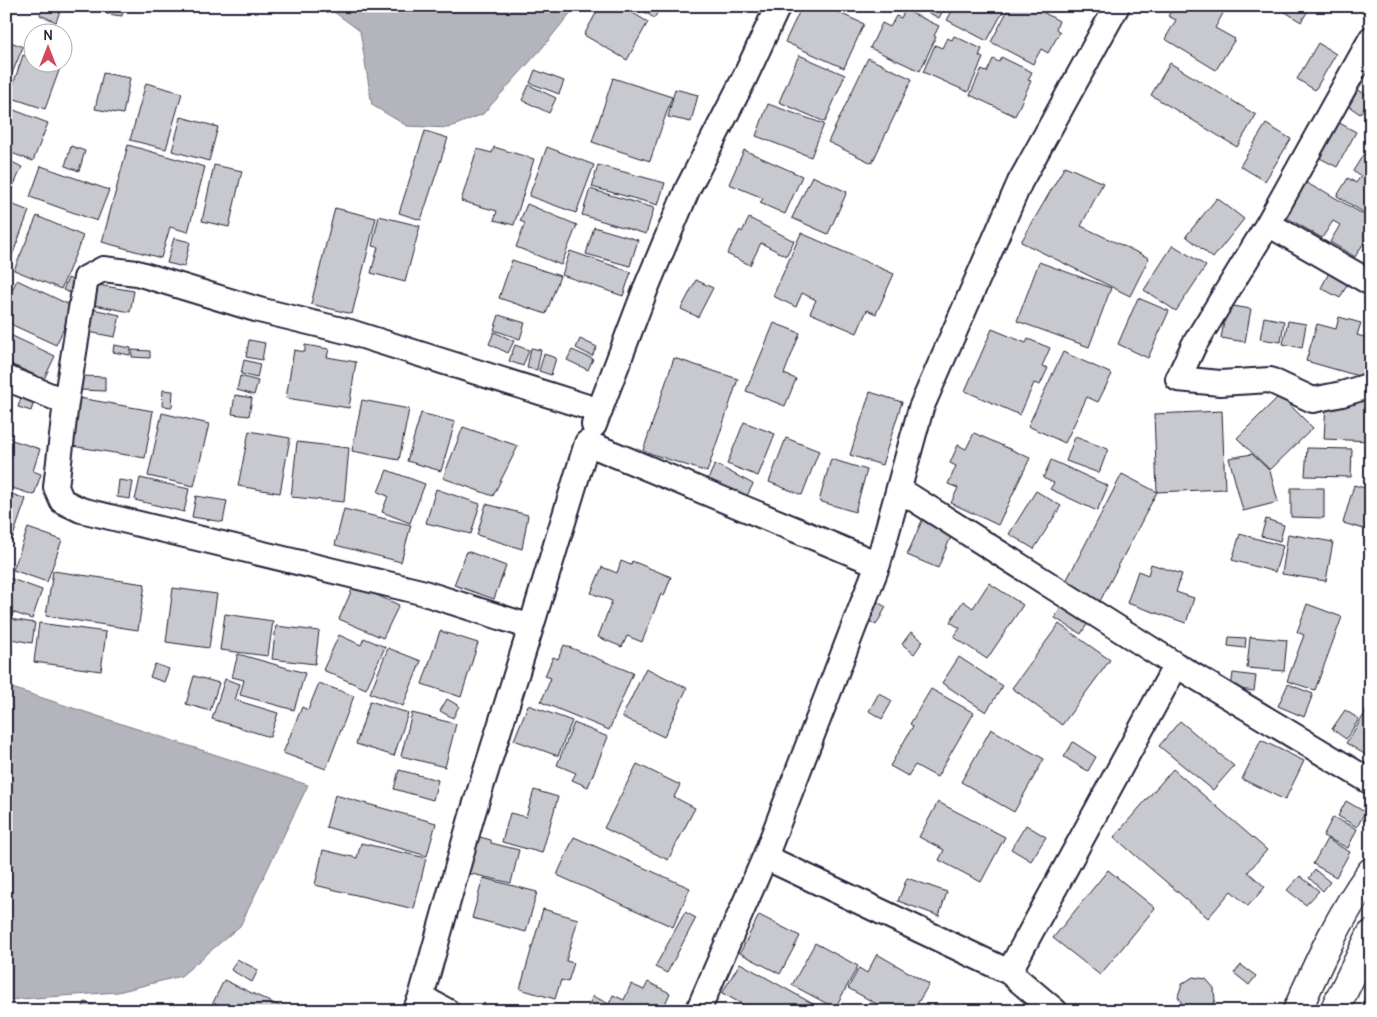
<svg xmlns="http://www.w3.org/2000/svg" width="1377" height="1017" font-family="Delius,sans-serif">
  <style>
    .water { fill: #b4b4bc; stroke: #7a7a88 }
    .building { fill: #c8c8cf; stroke: #22223b }
    .lines { fill: none; stroke-linecap: round; stroke-linejoin: round }
    .street-casing { stroke: #22223b; stroke-width: 28 }
    .secondary-casing { stroke: #22223b; stroke-width: 31 }
    .street { stroke: #fff; stroke-width: 24 }
    .secondary { stroke: #fff; stroke-width: 28 }
  </style>
  <rect width="100%" height="100%" fill="#fff"/>
  <filter id="ink" filterUnits="userSpaceOnUse"><feTurbulence type="fractalNoise" baseFrequency=".02" numOctaves="2"/><feDisplacementMap in="SourceGraphic" scale="10" xChannelSelector="R" yChannelSelector="G"/><feConvolveMatrix kernelMatrix="1 2 1 2 8 2 1 2 1" color-interpolation-filters="sRGB"/></filter>
  <g filter="url(#ink)">
    <path class="water" d="M326,6H576L543,47L483,114L448,128L407,126L372,105L360,31Z
      M6,686L308,785L240,926L181,976L118,992L6,1000Z"/>
    <path class="building" d="M44,6H62L56,22L40,15Z
      M108,6H123L122,16L107,14Z
      M600,6H621L648,22L627,60L584,35Z
      M636,6H662L654,18Z
      M802,6H824L864,24L844,68L785,42Z
      M915,6H945L939,18Z
      M955,6H1006L987,41L947,20Z
      M1010,6H1032L1059,21L1056,29L1060,32L1048,53L1041,49L1033,64L991,42Z
      M1174,6H1227L1215,28L1235,39L1216,70L1165,39L1176,20L1168,16Z
      M1276,6H1311L1301,22Z
      M905,10L939,26L934,36L936,37L920,71L870,48L882,23L890,27L896,16L901,18Z
      M954,36L982,49L979,56L983,58L968,92L923,72L935,45L942,48L947,38L952,40Z
      M6,40L23,47L6,88Z
      M1318,43L1336,54L1315,90L1297,79Z
      M23,55L32,59V62H44L60,68L45,109L9,97Z
      M799,55L845,75L825,122L779,102Z
      M1001,57L1032,72L1028,80L1031,81L1015,116L970,95L981,70L987,72L993,59L999,62Z
      M868,58L912,79L872,163L828,142Z
      M1170,63L1256,115L1237,147L1151,95Z
      M535,70L564,81L559,94L530,83Z
      M103,73L130,78L123,114L95,109Z
      M613,78L672,97L650,161L592,142Z
      M146,83L182,93L166,149L130,140Z
      M529,85L556,98L549,113L522,100Z
      M1354,87L1371,98L1360,114L1344,103Z
      M675,89L698,95L691,122L668,117Z
      M768,104L824,124L811,157L756,136Z
      M6,107L48,123L33,161L6,151Z
      M181,117L218,127L209,161L172,151Z
      M1334,120L1356,132L1337,167L1316,156Z
      M1266,124L1291,139L1265,181L1240,166Z
      M425,131L448,138L421,220L399,213Z
      M128,145L205,167L188,232L170,227L161,258L102,242Z
      M71,146L85,151L79,171L65,166Z
      M494,147L534,159L514,225L494,220L497,211L461,201L477,149L492,153Z
      M547,147L594,165L576,213L529,196Z
      M1368,147L1371,148V217L1337,196L1348,178L1356,183L1361,176L1353,171Z
      M744,150L802,176L785,214L760,203L763,198L729,184Z
      M6,159L22,167L12,189L6,186Z
      M214,165L242,171L229,227L202,221Z
      M598,165L665,183L658,205L592,187Z
      M41,166L109,190L97,221L30,197Z
      M1065,166L1103,183L1081,226L1149,258L1130,296L1021,242Z
      M812,176L847,192L828,234L792,218Z
      M1305,182L1321,191L1322,190L1371,219V231L1355,257L1330,242L1340,225L1333,221L1322,238L1284,216Z
      M590,189L654,208L646,234L582,215Z
      M1217,198L1244,219L1213,258L1186,236Z
      M6,202L29,211L10,261L6,260Z
      M527,204L577,225L561,265L516,247L525,223L520,221Z
      M335,208L376,218L352,314L311,304Z
      M37,216L83,236L61,289L14,270Z
      M379,216L420,226L405,282L371,273L378,247L372,246Z
      M749,218L794,241L786,256L761,243L750,265L727,254L740,230L742,232Z
      M594,227L638,240L630,266L586,254Z
      M801,233L894,274L876,314L867,310L857,333L810,313L816,300L802,293L796,307L773,296Z
      M174,238L190,242L184,267L167,263Z
      M1173,245L1206,266L1176,311L1144,290Z
      M570,251L631,272L623,296L562,275Z
      M512,260L560,276L546,314L499,298Z
      M1039,262L1111,288L1089,347L1017,321Z
      M1332,267L1351,277L1340,298L1321,288Z
      M68,278L78,283L73,294L63,290Z
      M17,280L74,307L56,345L6,322V302Z
      M696,280L713,288L698,317L681,309Z
      M98,285L134,291L130,312L94,305Z
      M1138,298L1169,311L1148,358L1118,344Z
      M1227,305L1251,309L1245,342L1221,338Z
      M88,308L120,315L115,337L83,331Z
      M499,315L525,323L520,339L494,330Z
      M1264,317L1284,321L1281,342L1260,339Z
      M1339,317L1361,323L1357,335L1371,339V349L1362,377L1306,361L1317,324L1336,329Z
      M1288,321L1306,324L1302,348L1283,344Z
      M774,323L800,333L784,374L796,379L785,406L746,391Z
      M992,329L1026,343L1028,339L1050,348L1042,366L1048,368L1040,385L1034,383L1020,415L965,391Z
      M494,332L514,341L508,353L489,344Z
      M6,333L55,356L44,379L6,362Z
      M580,339L597,347L592,356L576,348Z
      M249,340L265,343L262,360L246,357Z
      M114,345L131,348L130,355L113,352Z
      M305,345L329,349L327,357L356,362L349,408L286,398L294,350L305,352Z
      M515,345L529,350L523,366L509,361Z
      M531,348L541,350L537,370L527,368Z
      M132,350L150,351V358L132,357Z
      M572,350L593,359L588,370L567,360Z
      M1063,352L1112,374L1098,402L1087,397L1065,443L1028,426Z
      M544,354L556,358L551,375L539,371Z
      M674,358L738,379L707,472L643,451Z
      M244,360L260,364L257,378L241,374Z
      M82,376L105,377V391L81,390Z
      M240,376L258,381L254,395L237,390Z
      M163,390L173,391L172,407L162,406Z
      M23,391L36,395L31,411L18,407Z
      M870,392L902,402L882,465L850,455Z
      M1356,393L1371,394V441L1324,439L1326,402L1356,404Z
      M235,395L252,398L249,416L232,414Z
      M1280,395L1313,428L1270,470L1237,438Z
      M74,397L153,411L145,458L66,445Z
      M362,400L409,409L399,460L352,451Z
      M1222,411L1225,489L1157,492L1154,414Z
      M162,413L209,424L194,486L148,476Z
      M421,413L455,422L441,471L407,461Z
      M744,422L775,434L758,476L727,464Z
      M463,427L518,446L493,496L443,478Z
      M249,431L290,438L280,493L238,486Z
      M974,433L1030,458L998,525L951,503L958,488L948,484L956,466L950,463L958,445L966,449Z
      M1075,437L1108,449L1099,473L1066,461Z
      M6,438L40,449L33,471L41,474L34,495L6,486Z
      M786,438L819,451L802,495L769,482Z
      M297,442L349,448L344,502L291,497Z
      M1307,448L1352,449L1351,477L1305,476Z
      M1252,454L1270,471L1278,502L1243,511L1229,458Z
      M831,459L867,470L855,512L819,501Z
      M1051,460L1108,486L1097,511L1050,489L1054,483L1043,478Z
      M715,464L753,484L746,498L708,479Z
      M387,470L425,484L410,523L382,512L388,496L378,492Z
      M1122,474L1157,492L1098,605L1063,587Z
      M140,478L189,489L184,512L135,500Z
      M119,480L133,482L130,499L117,497Z
      M1354,485L1371,490V531L1343,523Z
      M1291,488H1324V518L1291,517Z
      M436,489L480,504L471,534L426,523Z
      M1036,491L1061,506L1034,549L1009,534Z
      M6,492L26,499L11,542L6,540Z
      M196,496L227,501L223,522L192,517Z
      M486,504L528,515L522,549L477,535Z
      M344,509L411,525L401,562L335,545Z
      M924,516L954,529L938,568L907,555Z
      M1266,519L1284,525L1280,541L1261,536Z
      M28,528L62,540L47,582L13,570Z
      M1240,534L1283,546L1275,572L1232,560Z
      M1288,534L1333,542L1326,581L1282,574Z
      M467,551L506,566L494,599L454,585Z
      M621,561L631,565L632,561L671,577L664,596L661,594L642,642L627,636L622,647L598,637L612,601L591,593L602,567L617,573Z
      M1151,564L1182,574L1176,592L1194,598L1186,623L1127,603L1138,571L1148,575Z
      M53,571L145,584L138,630L46,616Z
      M6,577L42,590L32,619L6,610Z
      M989,583L1023,605L987,659L954,637L960,628L950,622L963,601L973,608Z
      M354,585L399,605L383,638L339,619Z
      M173,588L217,594L209,648L166,642Z
      M872,599L886,607L876,625L862,617Z
      M1064,602L1091,618L1081,634L1055,618Z
      M1307,604L1342,617L1315,690L1287,681L1304,635L1297,632Z
      M225,614L273,621L268,656L220,650Z
      M10,619L35,623L32,643L6,638Z
      M39,623L106,632L101,671L34,662Z
      M1059,624L1110,660L1062,725L1012,688Z
      M276,626L319,631L315,664L272,659Z
      M440,631L478,643L461,697L422,684Z
      M911,632L923,641L914,654L902,644Z
      M339,635L361,645L364,638L385,647L366,689L323,670Z
      M1229,637L1246,638L1245,648L1228,646Z
      M1250,637L1287,640L1284,671L1247,668Z
      M564,645L633,673L609,730L541,702L551,678L545,676L553,657L558,659Z
      M388,648L421,661L403,706L370,693Z
      M238,654L305,673L294,710L240,695L244,680L232,677Z
      M959,657L1003,686L986,712L942,683Z
      M155,664L169,669L164,682L150,677Z
      M646,668L687,688L664,737L622,717Z
      M1233,673L1256,676L1254,691L1231,688Z
      M194,676L219,683L210,711L186,704Z
      M225,679L240,684L235,700L278,713L270,737L212,719Z
      M319,683L354,696L326,769L283,753L302,707L308,710Z
      M1288,684L1313,694L1304,717L1278,706Z
      M931,689L974,713L937,777L915,765L908,776L890,766L913,726L910,724Z
      M879,693L892,701L882,719L869,711Z
      M447,699L459,706L453,718L440,711Z
      M370,701L408,713L394,756L356,744Z
      M1371,704V758L1346,743Z
      M528,705L572,721L558,756L514,740Z
      M1345,710L1359,719L1346,739L1332,729Z
      M412,713L456,724L445,767L401,756Z
      M1180,721L1234,766L1213,790L1159,746Z
      M574,723L608,737L588,787L572,780L576,773L557,765Z
      M991,729L1044,759L1014,812L961,782Z
      M1261,740L1304,761L1285,800L1242,779Z
      M1073,742L1096,757L1088,771L1064,757Z
      M637,764L680,785L674,797L695,808L668,860L604,828Z
      M1173,769L1267,850L1248,872L1265,887L1248,906L1231,891L1208,918L1114,837Z
      M399,770L438,780L433,800L394,789Z
      M534,790L558,797L542,853L502,842L510,813L526,817Z
      M335,795L436,823L427,856L326,827Z
      M1346,801L1365,812L1357,827L1338,816Z
      M938,802L1005,837L981,882L939,860L944,850L919,837Z
      M1333,817L1357,829L1348,848L1323,836Z
      M1026,825L1046,837L1031,861L1011,849Z
      M472,835L491,840V843L519,850L511,883L463,872Z
      M574,837L690,888L673,927L557,875Z
      M1327,839L1350,852L1336,877L1313,864Z
      M361,843L426,858L414,909L315,885L323,850L357,858Z
      M1108,870L1155,908L1100,975L1053,938Z
      M1315,870L1330,882L1323,891L1309,878Z
      M1300,876L1319,891L1306,905L1287,890Z
      M483,878L537,892L526,932L472,918Z
      M907,878L947,892L939,916L898,901Z
      M543,909L578,919L566,961L574,963L568,982L561,980L555,999L520,989Z
      M685,912L696,918L667,973L655,967Z
      M759,915L800,936L780,974L740,953Z
      M815,943L858,966L835,1008L792,985Z
      M877,954L929,984L913,1011H889L848,988L859,968L867,973Z
      M237,959L258,970L252,982L231,970Z
      M740,963L822,1009L821,1011H755L722,993Z
      M1241,965L1256,976L1249,985L1234,973Z
      M1193,977L1206,979L1214,988L1215,1001L1208,1011H1189L1184,1008L1178,996L1182,984Z
      M224,980L290,1011H209Z
      M648,982L670,993L662,1011H586L593,996L609,1004L613,995L624,1000L631,984L644,990Z
      M85,1002L106,1011H81Z"/>
    <g class="lines">
      <g class="street-casing">
        <path id="street" d="M1371,39L1268,224L1194,345L1178,379L1220,383L1270,380L1313,400L1342,394L1371,385
          M1268,224L1371,283
          M6,378L66,402
          M594,425L646,288L688,188L744,79L778,6
          M900,490L1176,665L1371,782
          M531,627L421,592L81,510L62,501L56,487L66,402L86,278L103,269L137,273L259,310L350,332L600,411
          M765,857L1009,972L1055,1011
          M1009,972L1176,665
          M421,997L447,1011
          M415,1011L421,997L471,819L531,627L587,443L878,564
          M698,1011L765,857L878,564L921,408L1020,182L1117,6"/>
      </g>
      <g class="secondary-casing">
        <path id="secondary" d="M1297,1011C1318,963 1340,915 1371,872
          M1334,1011L1371,935"/>
      </g>
      <use href="#street" class="street"/>
      <use href="#secondary" class="secondary"/>
    </g>
  </g>
  <rect width="1377" height="1017" fill="none" stroke="#fff" stroke-width="25"/>
  <rect x="12" y="12" width="1352" height="992" fill="none" stroke="#22223b" stroke-width="2" filter="url(#ink)"/>
  <g transform="translate(48 48)"><circle r="24" fill="#ffffff" stroke="#a7a7b1"/>
  <path d="M0-4L9 19L0 12L-9 19Z" fill="#d1495b"/>
  <text y="-8" font-size="14" font-weight="bold" text-anchor="middle" fill="#22223b">N</text>
  </g>
</svg>
